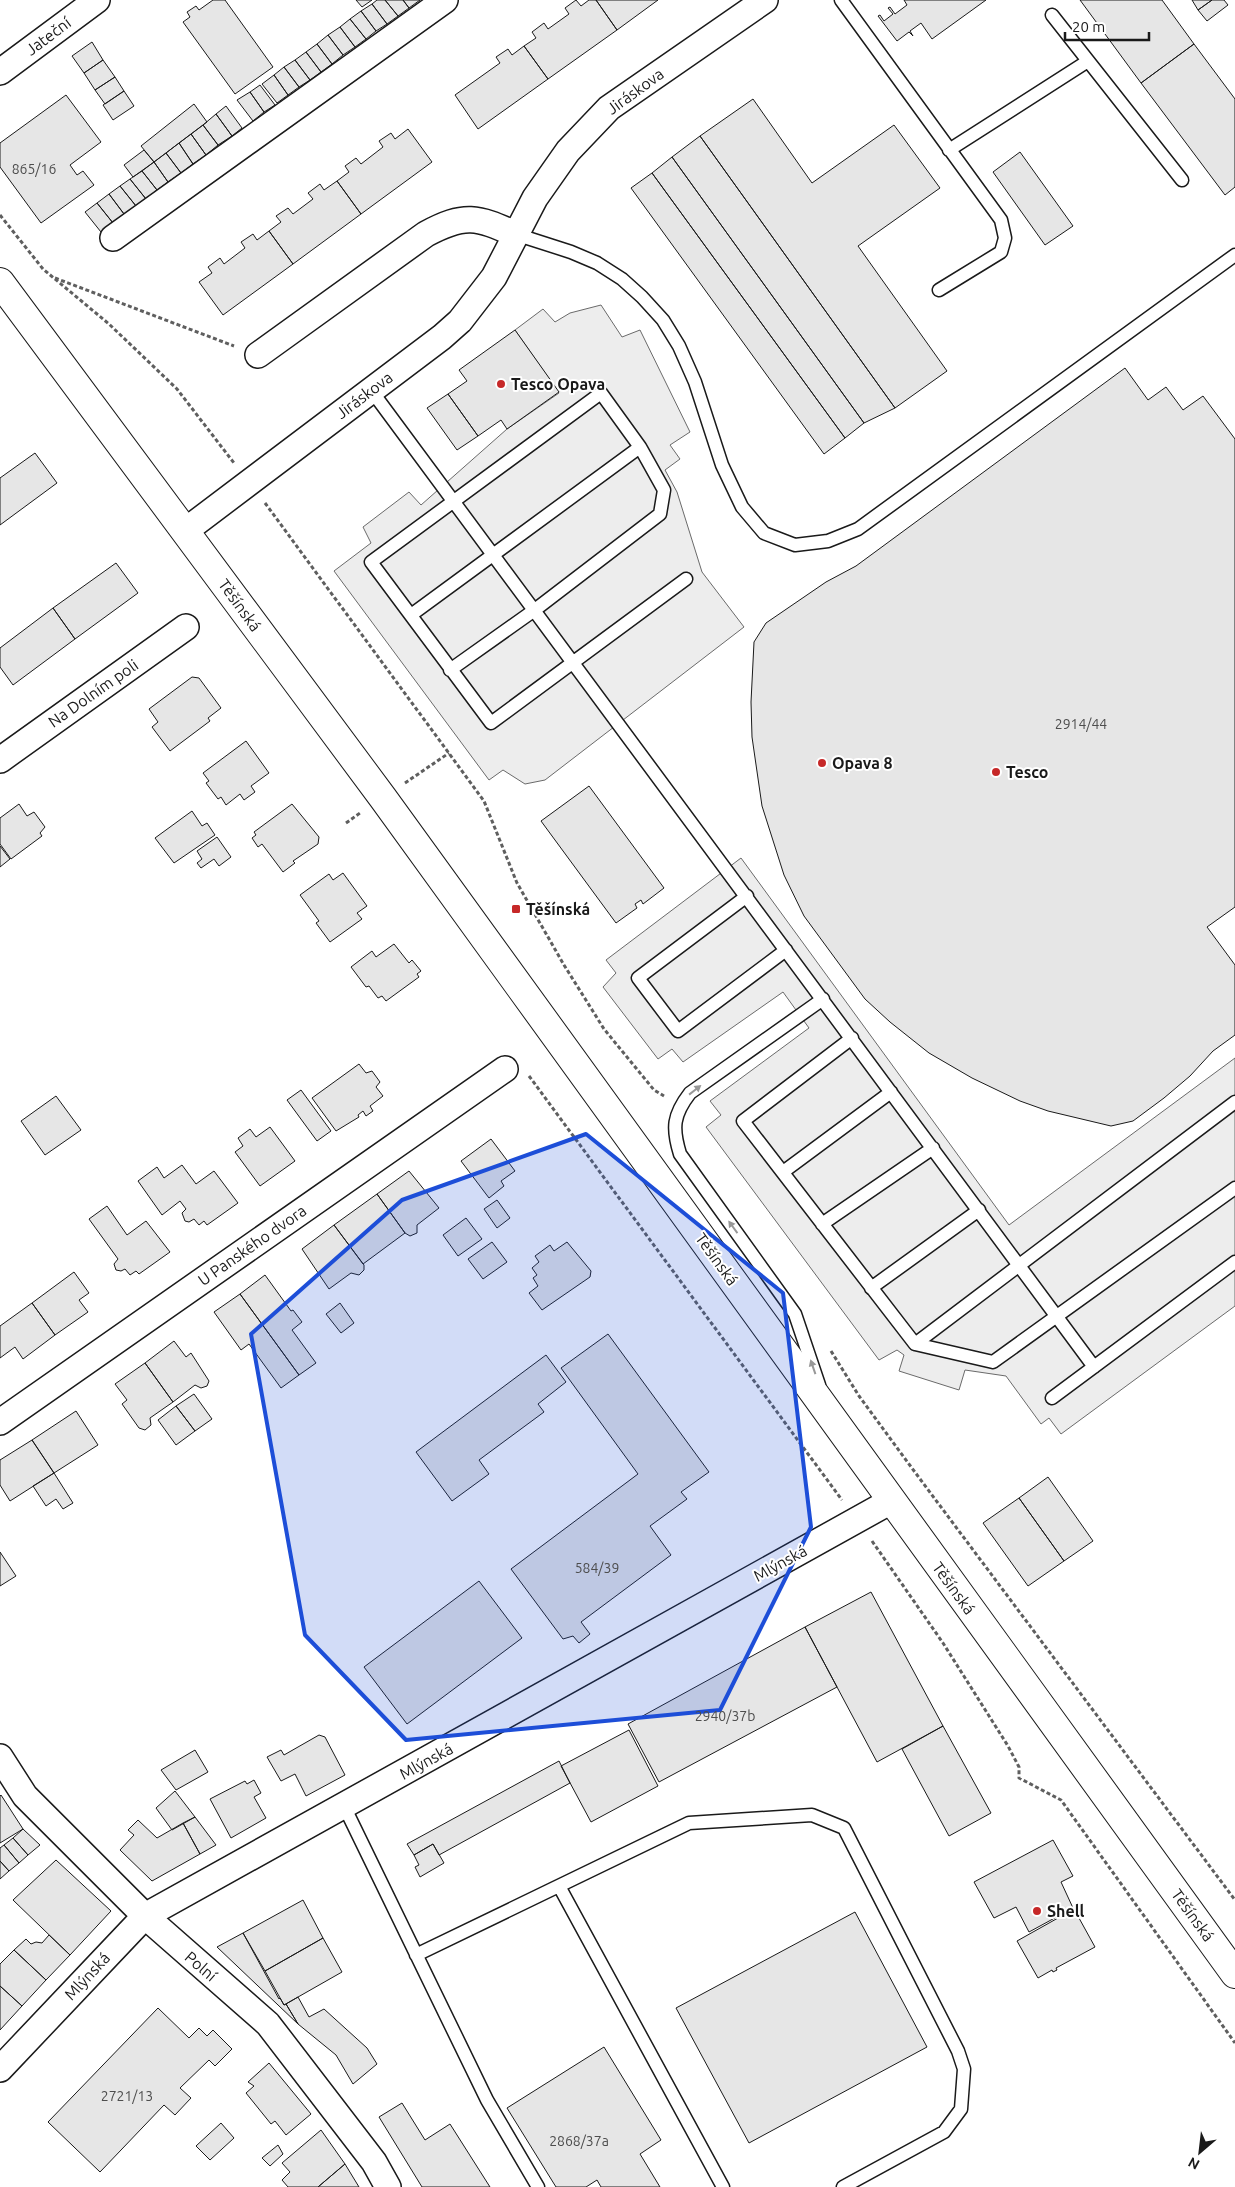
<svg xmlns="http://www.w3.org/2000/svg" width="1235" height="2187" font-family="Ubuntu,sans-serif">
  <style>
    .parking { fill: #ededed; stroke: #6a6a6a }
    .building { fill: #e6e6e6; stroke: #1a1a1a }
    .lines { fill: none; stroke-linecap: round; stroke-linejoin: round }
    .service-casing { stroke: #1a1a1a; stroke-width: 15 }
    .minor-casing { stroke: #1a1a1a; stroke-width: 28 }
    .tertiary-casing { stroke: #1a1a1a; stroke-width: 30 }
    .path { stroke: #5f5f5f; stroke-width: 3; stroke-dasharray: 4 2.5; stroke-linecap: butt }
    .service { stroke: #fff; stroke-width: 12 }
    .minor { stroke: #fff; stroke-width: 25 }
    .tertiary { stroke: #fff; stroke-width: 28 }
    .oneway { fill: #989898 }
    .marked { fill: #1d4ed8; fill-opacity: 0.2; stroke: #1d4ed8; stroke-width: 4; stroke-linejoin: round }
    .poi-dot { fill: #c62828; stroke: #fff; stroke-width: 2 }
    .labels { text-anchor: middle; stroke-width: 4; stroke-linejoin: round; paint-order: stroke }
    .number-label { font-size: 14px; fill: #4d4d4d }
    .street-label { font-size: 16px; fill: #1a1a1a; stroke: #fff }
    .poi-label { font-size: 16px; font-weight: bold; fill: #1a1a1a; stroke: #fff; text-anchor: start }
  </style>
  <rect width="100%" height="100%" fill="#fff"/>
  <path class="parking" d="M601,305L622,337L640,330L690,432L670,445L680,459L665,470L677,492L702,572L744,627L545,780L525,784L503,770L489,780L334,571L371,543L363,527L409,492L421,505L507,429L559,393L515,330L543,309L555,322L570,313Z
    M741,858L1009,1225L1235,1058V1306L1061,1434L1049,1418L1041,1424L1006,1376L965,1370L959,1390L899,1371L904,1355L897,1350L879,1360L706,1127L721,1115L710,1101L809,1028L783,992L683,1062L672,1049L658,1059L603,987L616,973L606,960Z"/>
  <path class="building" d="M213,0H225L273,67L235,94L183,22L190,17L187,12L196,6L199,10Z
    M356,0H372L362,7Z
    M377,0H385L398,16L387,24L372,4Z
    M385,0H403L409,8L398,16Z
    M403,0H420L409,8Z
    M576,0L581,6L589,0H596L617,30L548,79L524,46L536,38L532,32L544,23L548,29L569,14L565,8Z
    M596,0H658L617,30Z
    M904,0H986L932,39L921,23L910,31L913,36L909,32L897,41L878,16L880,15L884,21L893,14L888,8L890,7L895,14L907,5Z
    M1080,0H1162L1194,44L1141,83Z
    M1192,0H1212L1198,10Z
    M1212,0H1224L1228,5L1207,21L1198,10Z
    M372,4L387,24L376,31L361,11Z
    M361,11L376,31L366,39L350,19Z
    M350,19L366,39L355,47L340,27Z
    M340,27L355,47L343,55L328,35Z
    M328,35L343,55L332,64L317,44Z
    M92,42L103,60L84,73L72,56Z
    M317,44L332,64L321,72L306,52Z
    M1194,44L1235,99V187L1225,195L1141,83Z
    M524,46L548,79L478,129L455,95L500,63L496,57L508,49L512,55Z
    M306,52L321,72L310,80L295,60Z
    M103,60L115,77L95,90L84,73Z
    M295,60L310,80L299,87L284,67Z
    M284,67L299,87L288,95L274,75Z
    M274,75L288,95L277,103L262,84Z
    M115,77L124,91L105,104L95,90Z
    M260,85L275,105L264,112L250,92Z
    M124,91L134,106L113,120L103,105Z
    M250,92L264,112L253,121L237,100Z
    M66,95L101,142L70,165L77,175L83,171L94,185L41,223L0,167V143Z
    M753,99L812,183L894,125L940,188L858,246L947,371L895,408L700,136Z
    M194,104L207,122L154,162L141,146Z
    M226,106L242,128L232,136L216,114Z
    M216,114L232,136L218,145L203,125Z
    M203,125L218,145L206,155L191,134Z
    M408,129L432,162L361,214L337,181L349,172L345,166L356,158L361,164L383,147L379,141L391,133L395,139Z
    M191,134L206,155L193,164L179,143Z
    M700,136L895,408L864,423L672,157Z
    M179,143L193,164L181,173L166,153Z
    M144,150L154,162L133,177L124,165Z
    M1020,152L1073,226L1045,245L993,172Z
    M166,153L181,173L168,182L154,162Z
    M672,157L864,423L845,438L652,173Z
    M154,162L168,182L157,190L142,171Z
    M142,171L157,190L146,199L130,179Z
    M652,173L845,438L824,454L631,188Z
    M130,179L146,199L136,206L120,186Z
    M337,181L361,214L293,264L269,231L281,222L276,216L288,208L293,214L313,199L308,193L320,184L324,190Z
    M120,186L136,206L124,214L109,194Z
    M109,194L124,214L113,223L97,203Z
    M97,203L113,223L101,232L85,212Z
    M269,231L293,264L223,315L199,282L212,273L208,267L220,258L224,264L245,248L241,242L253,234L257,240Z
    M515,330L559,392L507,429L501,420L478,436L448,394L467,381L459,370Z
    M1125,368L1148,400L1166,387L1183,410L1203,396L1235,439V907L1207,927L1235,965V1035L1213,1051L1190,1076L1164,1098L1133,1121L1111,1126L1048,1111L1020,1101L972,1078L929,1053L890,1022L865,999L804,916L784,875L762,806L752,737L751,702L754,642L766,623L826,582L856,566Z
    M448,394L478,436L457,450L427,408Z
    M35,453L57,483L0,525V478Z
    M116,563L138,593L75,639L53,608Z
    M53,608L75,639L13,685L0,667V648Z
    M192,677L199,678L221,708L208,718L210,721L170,751L152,727L158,722L149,709Z
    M246,741L269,773L251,786L255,792L244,800L240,794L226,805L221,797L218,799L206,783L209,781L203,773Z
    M589,786L664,888L643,904L641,900L635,904L637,908L616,923L541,821Z
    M19,804L27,816L34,812L45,827L40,833L42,836L11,859L0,844V818Z
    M292,804L319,837L318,844L293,861L295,863L283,872L262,844L258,847L252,838L256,835L254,832Z
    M192,811L202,826L207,823L215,835L174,863L155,838Z
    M217,837L231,857L219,866L214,859L201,868L197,863L202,859L197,851Z
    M0,846L10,859L0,867Z
    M343,873L367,906L357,913L362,919L330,942L316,923L319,921L300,895L329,874L333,880Z
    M394,944L409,963L412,960L421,971L417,974L419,977L386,1001L382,996L378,998L369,986L366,987L351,967L372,951L376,957Z
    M359,1064L366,1073L372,1071L380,1082L376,1087L383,1096L370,1106L373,1111L366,1116L363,1111L358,1115L359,1117L336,1131L312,1098Z
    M301,1090L331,1131L317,1141L287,1100Z
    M56,1096L81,1130L45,1155L21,1121Z
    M270,1127L295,1161L260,1186L235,1152L243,1146L238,1138L250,1129L256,1137Z
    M491,1139L515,1171L501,1181L504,1186L489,1198L461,1161Z
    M182,1165L196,1184L214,1171L238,1203L207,1225L204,1221L199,1225L194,1219L189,1222L185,1221L182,1213L186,1209L180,1201L162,1215L138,1181L157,1167L164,1178Z
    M409,1171L439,1208L417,1225V1233L410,1236L405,1233L377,1194Z
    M377,1194L405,1233L363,1264L334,1225Z
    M497,1200L510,1218L497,1228L484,1209Z
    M107,1206L127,1235L146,1221L170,1252L139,1274L136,1271L130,1275L125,1269L121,1271L116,1270L114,1264L118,1259L89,1219Z
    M466,1218L482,1239L458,1256L443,1235Z
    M334,1225L364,1265V1270L359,1275L351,1273L329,1289L302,1249Z
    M492,1242L507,1262L483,1279L468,1259Z
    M567,1242L591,1271L590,1277L542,1310L529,1293L538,1286L533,1278L537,1275L532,1268L539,1262L535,1256L550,1245L554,1251Z
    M74,1272L89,1293L79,1300L88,1312L55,1335L32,1303Z
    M265,1275L291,1311L293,1310L302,1322L292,1330L316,1363L299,1375L240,1294Z
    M240,1294L299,1375L281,1388L249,1344L241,1350L214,1312Z
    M32,1303L55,1335L23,1359L15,1347L0,1358V1326Z
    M340,1303L354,1323L341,1333L326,1314Z
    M608,1334L709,1472L681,1492L687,1499L650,1526L671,1555L581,1622L590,1634L579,1643L573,1636L563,1639L511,1569L638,1474L561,1368Z
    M174,1341L186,1357L191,1353L209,1381L207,1386L201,1388L195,1385L173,1402L145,1363Z
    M546,1355L566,1382L538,1404L544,1412L479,1460L489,1474L452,1501L416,1452Z
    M145,1363L173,1402L150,1418L151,1425L145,1430L139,1428L122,1404L127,1400L115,1384Z
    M194,1394L212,1419L195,1431L176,1406Z
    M176,1406L195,1431L176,1445L158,1420Z
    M76,1411L98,1445L54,1473L32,1440Z
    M32,1440L54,1473L10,1501L0,1485V1460Z
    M54,1473L73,1503L63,1509L56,1499L46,1506L33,1486Z
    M1048,1477L1093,1541L1064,1561L1019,1498Z
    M1019,1498L1064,1561L1028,1586L983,1523Z
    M0,1552L16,1576L0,1586Z
    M479,1581L522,1638L407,1724L364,1667Z
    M871,1592L943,1726L877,1762L805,1627Z
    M805,1627L837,1687L659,1782L628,1724Z
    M943,1726L991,1813L949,1836L902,1749Z
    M629,1730L658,1786L591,1822L561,1766Z
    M319,1735L325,1737L345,1775L306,1796L295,1774L281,1781L267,1757L281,1750L284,1755Z
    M195,1750L208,1772L176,1790L161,1770Z
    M559,1761L570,1783L439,1855L433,1844L414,1855L407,1844Z
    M254,1780L261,1793L254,1797L266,1818L231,1838L210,1799L245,1781L247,1784Z
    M175,1791L195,1817L172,1830L156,1808Z
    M1,1795L23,1829L0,1843V1796Z
    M195,1817L216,1845L200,1854L183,1823Z
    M138,1820L157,1838L183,1823L200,1854L152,1881L120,1850L134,1835L128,1830Z
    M23,1829L40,1845L28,1855L13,1838Z
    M13,1838L28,1855L19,1863L4,1845Z
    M1053,1840L1073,1876L1061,1882L1073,1908L1029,1932L1016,1907L994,1918L974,1882Z
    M433,1844L444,1863L420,1877L415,1867L419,1865L414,1855Z
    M4,1845L19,1863L9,1871L0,1861V1848Z
    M56,1860L111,1911L70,1955L13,1900Z
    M0,1861L9,1871L0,1879Z
    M303,1900L323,1938L265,1971L243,1933Z
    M1074,1909L1095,1947L1056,1968L1057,1970L1053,1972L1052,1970L1038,1978L1017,1941Z
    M855,1912L927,2047L749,2143L676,2008Z
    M243,1933L279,1999L280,1998L284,2005L286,2004L298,2024L217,1947Z
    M49,1935L70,1955L46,1980L14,1950L26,1939L31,1944L36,1942L42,1943Z
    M323,1938L342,1972L284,2005L265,1971Z
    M14,1950L46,1980L22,2006L0,1986V1964Z
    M0,1986L22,2006L0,2030Z
    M298,1997L309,2017L324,2009L367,2048L377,2064L353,2084L336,2055L298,2024L286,2004Z
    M158,2008L189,2038L199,2028L207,2036L213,2030L232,2049L215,2066L209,2060L180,2088L191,2098L175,2115L164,2105L100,2172L48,2122Z
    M604,2047L661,2140L640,2154L660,2187H601L597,2180L586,2187H556L507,2108Z
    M269,2063L311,2114L286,2135L275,2121L271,2124L246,2093L254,2086L248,2082Z
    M402,2103L425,2140L450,2124L490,2187H422L379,2117Z
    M221,2123L234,2138L210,2160L196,2146Z
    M321,2130L345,2164L318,2187H288L282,2180L290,2172L282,2163Z
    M278,2145L283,2154L270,2166L262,2158Z
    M345,2164L359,2187H318Z"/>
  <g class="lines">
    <g class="service-casing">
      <path id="service" d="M841,0L1001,220L1005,238L1001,252L939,290
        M1052,15L1182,180
        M949,150L1088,61
        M515,234L571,252L597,263L622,279L642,297L663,320L679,346L695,382L722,465L742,507L764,533L795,545L828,541L858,529L1235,255
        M371,390L1094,1367
        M411,615L640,447L601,393L371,562L491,723L686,579
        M450,670L536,609L660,514L664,490L640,447
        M747,896L638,978L678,1031L786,950
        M852,1038L743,1121L915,1344L1235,1102
        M783,1172L891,1092
        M822,1224L933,1148
        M871,1288L979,1210
        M915,1344L993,1362L1235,1188
        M819,1385L795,1314L680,1154C672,1128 673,1115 690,1093L823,999
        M1052,1398L1235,1262
        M344,1806L487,2100L538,2187
        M559,1886L723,2187
        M416,1955L689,1823L812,1815L844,1828L958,2051L964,2069L961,2109L944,2132L843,2187"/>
    </g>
    <g class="minor-casing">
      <path id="minor" d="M0,72L97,0
        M113,238L445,0
        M258,355L426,234C465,213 477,217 515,234
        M185,531L442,337L460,321L494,277L535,198L568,151L609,108L765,0
        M0,760L186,627
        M0,1422L505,1069
        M0,1757L25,1796L145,1916L268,2024L374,2162L388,2187
        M0,2069L145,1916L891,1501"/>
    </g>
    <g class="tertiary-casing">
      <path id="tertiary" d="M0,282L383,798L1235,1974"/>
    </g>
    <path class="path" d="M0,215L43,269L109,324L177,389L234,463
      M55,278L234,346
      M265,503L484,801L517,883L564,965L604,1029L654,1090L664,1096
      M405,783L449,753
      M346,823L360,813
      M529,1076L842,1500
      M831,1351L859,1396L920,1479L1235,1900
      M872,1541L943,1643L1008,1746L1019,1767V1778L1061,1800L1235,2043"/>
    <use href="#service" class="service"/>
    <use href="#minor" class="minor"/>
    <use href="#tertiary" class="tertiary"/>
  </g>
  <defs><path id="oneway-solid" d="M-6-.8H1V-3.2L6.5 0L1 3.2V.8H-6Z" transform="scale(1.25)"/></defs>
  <g class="oneway">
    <use href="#oneway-solid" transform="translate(695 1090) rotate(-38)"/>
    <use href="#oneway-solid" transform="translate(733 1227) rotate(-126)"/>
    <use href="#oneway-solid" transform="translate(813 1367) rotate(-109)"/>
  </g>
  <path class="marked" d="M586,1134L783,1293L811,1527L720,1710L406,1740L305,1635L251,1334L402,1200Z"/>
  <g class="poi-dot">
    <circle cx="501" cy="384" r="5"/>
    <circle cx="822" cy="763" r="5"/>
    <circle cx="996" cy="772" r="5"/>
    <rect x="511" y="904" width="10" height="10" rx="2.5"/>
    <circle cx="1037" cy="1911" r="5"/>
  </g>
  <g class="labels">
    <g class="number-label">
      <text x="34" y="174">865/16</text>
      <text x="1081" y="729">2914/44</text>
      <text x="597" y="1573">584/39</text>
      <text x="725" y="1721">2940/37b</text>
      <text x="127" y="2101">2721/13</text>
      <text x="579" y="2146">2868/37a</text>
    </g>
    <g class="street-label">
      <text transform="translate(48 36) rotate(-37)" y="6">Jateční</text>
      <text transform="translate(635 91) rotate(-36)" y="6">Jiráskova</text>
      <text transform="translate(364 395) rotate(-37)" y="6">Jiráskova</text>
      <text transform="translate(240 605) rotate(54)" y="6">Těšínská</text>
      <text transform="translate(93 693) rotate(-35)" y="6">Na Dolním poli</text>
      <text transform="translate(252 1245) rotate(-35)" y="6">U Panského dvora</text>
      <text transform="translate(717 1259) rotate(54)" y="6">Těšínská</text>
      <text transform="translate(780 1563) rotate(-29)" y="6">Mlýnská</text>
      <text transform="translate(954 1588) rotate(54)" y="6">Těšínská</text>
      <text transform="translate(426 1761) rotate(-29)" y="6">Mlýnská</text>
      <text transform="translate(1193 1915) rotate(54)" y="6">Těšínská</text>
      <text transform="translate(201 1966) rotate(41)" y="6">Polní</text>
      <text transform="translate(87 1976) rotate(-47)" y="6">Mlýnská</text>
    </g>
    <g class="poi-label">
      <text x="511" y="390">Tesco Opava</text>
      <text x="832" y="769">Opava 8</text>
      <text x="1006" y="778">Tesco</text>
      <text x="526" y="915">Těšínská</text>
      <text x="1047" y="1917">Shell</text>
    </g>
  </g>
  <g transform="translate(1200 2152) rotate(208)" stroke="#ffffff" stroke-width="4" paint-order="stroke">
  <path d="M0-4L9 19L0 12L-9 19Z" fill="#1a1a1a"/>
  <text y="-8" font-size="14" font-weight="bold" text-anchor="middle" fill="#1a1a1a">N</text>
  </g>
  <path d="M1065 32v8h84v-8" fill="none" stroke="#1a1a1a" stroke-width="2.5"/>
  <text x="1072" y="32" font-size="15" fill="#1a1a1a" stroke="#ffffff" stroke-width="4" paint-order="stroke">20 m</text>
</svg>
